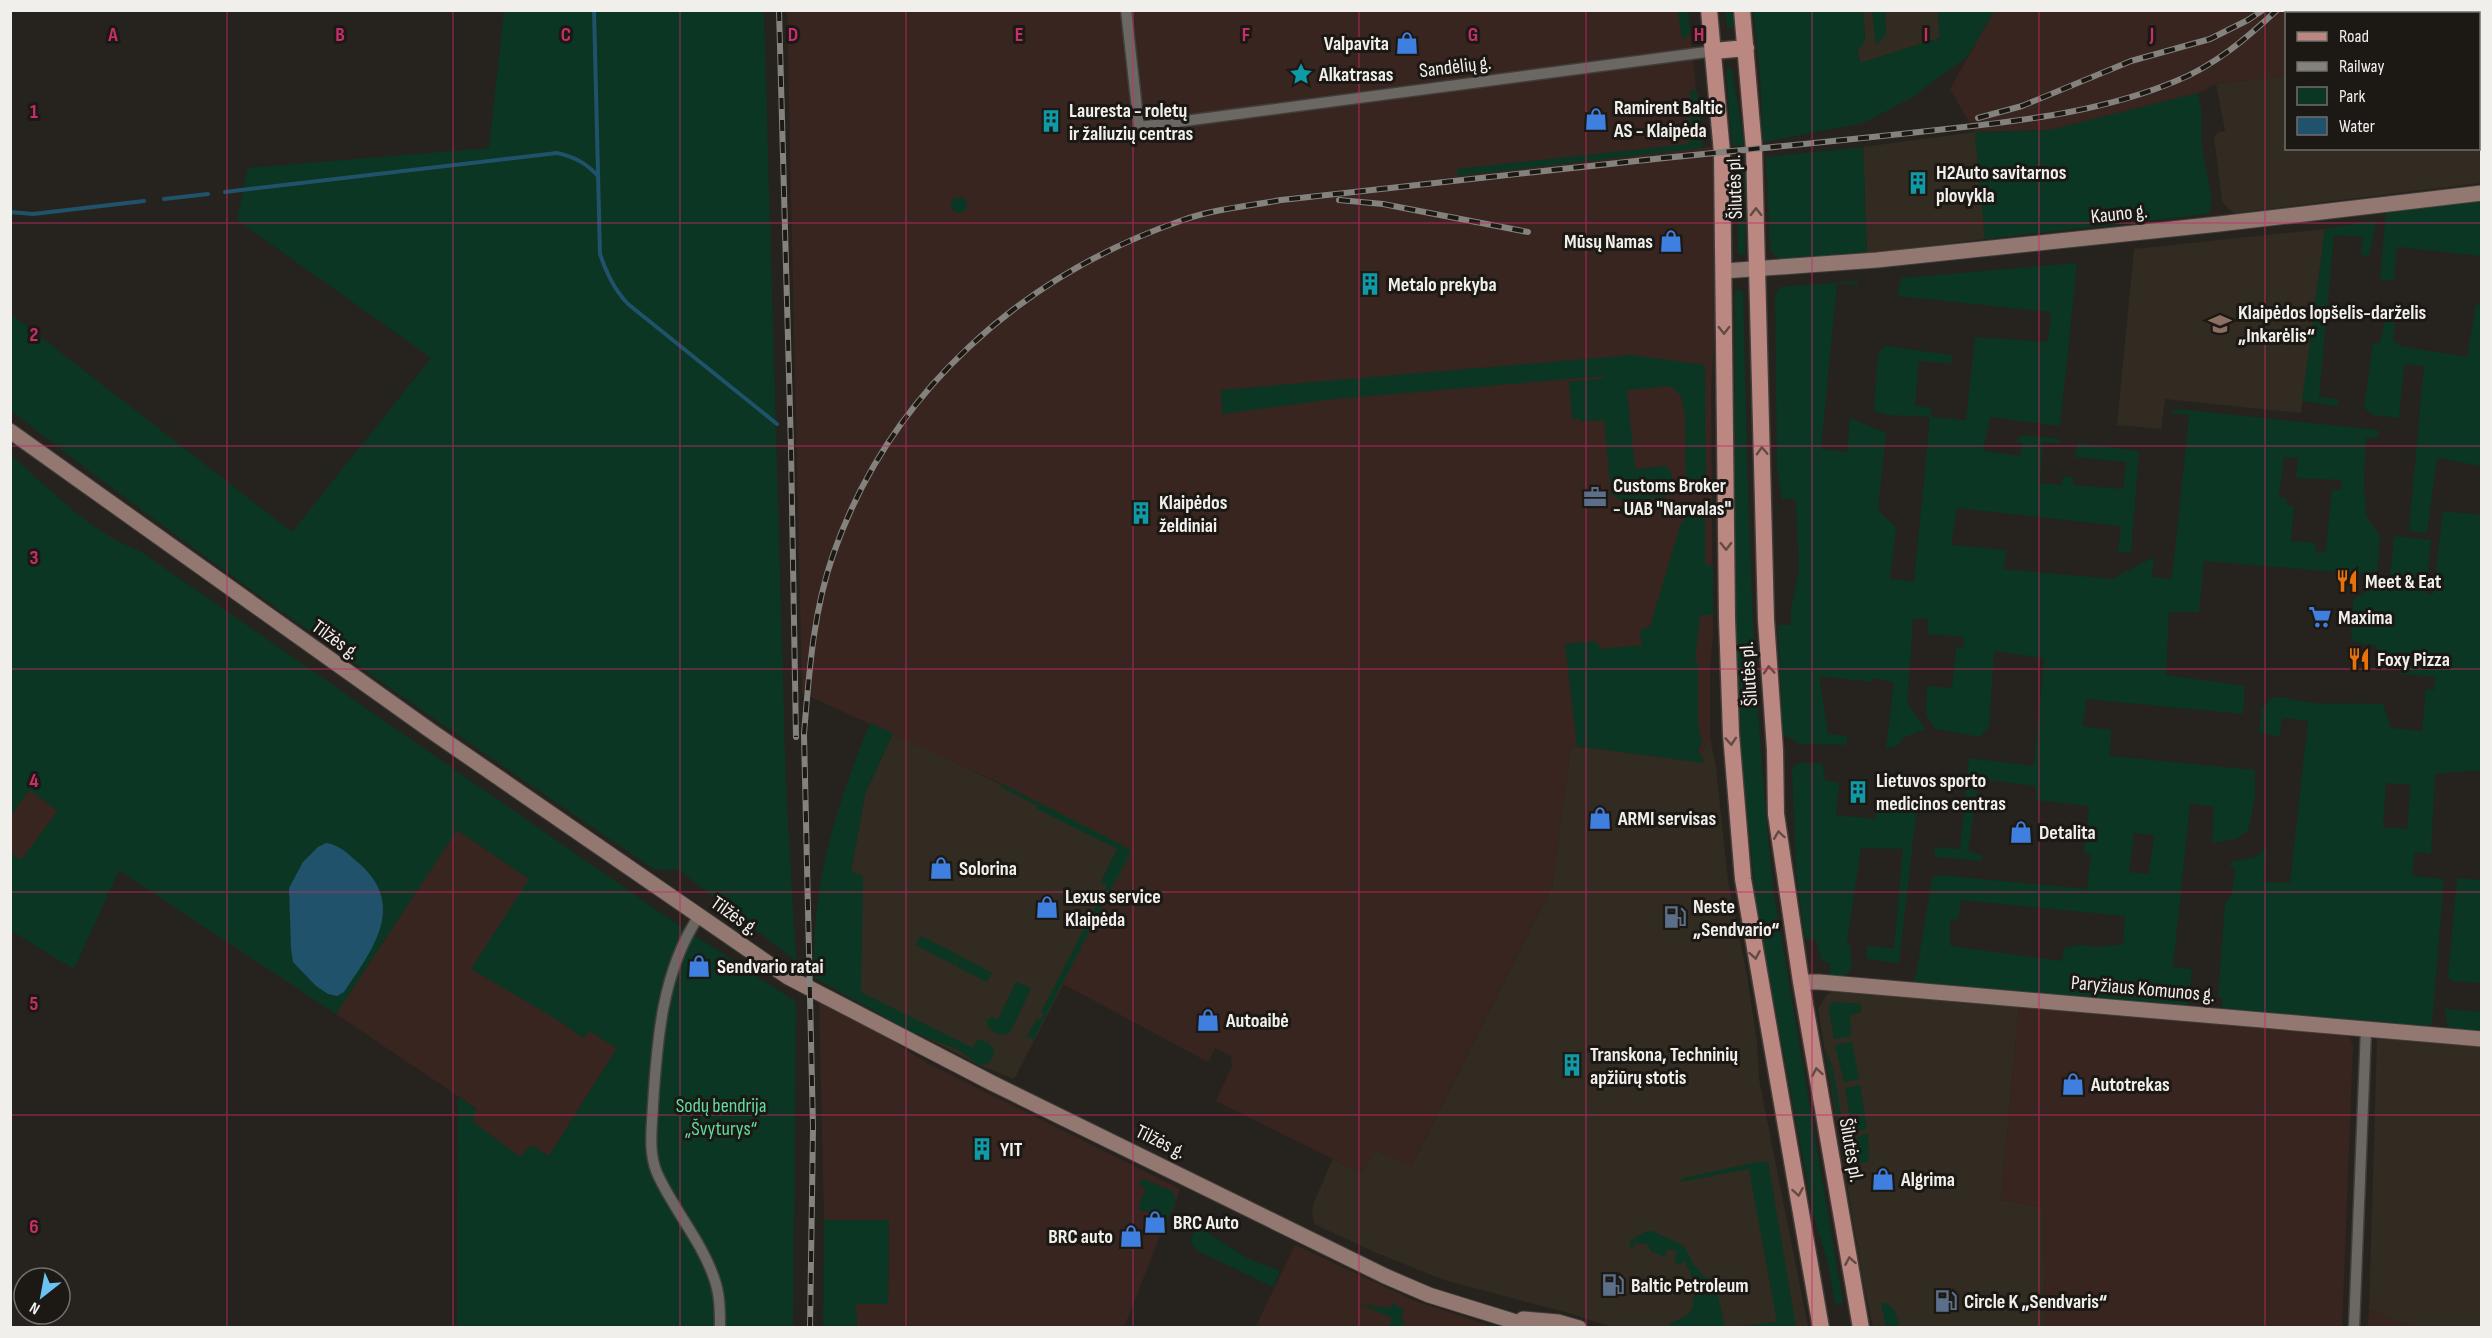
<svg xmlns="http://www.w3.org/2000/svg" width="2492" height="1338" font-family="'Sofia Sans Condensed',sans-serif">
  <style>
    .built { fill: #312b21 }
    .industrial { fill: #382520 }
    .green { fill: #0a3623; fill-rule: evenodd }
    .water { fill: #20526b }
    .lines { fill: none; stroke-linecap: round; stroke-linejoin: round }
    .stream { stroke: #20526b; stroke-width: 4 }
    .street-casing { stroke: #413e3a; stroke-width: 13 }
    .secondary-casing { stroke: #413e3a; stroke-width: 17 }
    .primary-casing { stroke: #413e3a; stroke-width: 19 }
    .street { stroke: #6b6863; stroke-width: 10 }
    .secondary { stroke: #937872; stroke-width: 15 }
    .primary { stroke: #ba8880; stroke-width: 16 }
    .rail-casing { stroke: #84827d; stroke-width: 6 }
    .rail { stroke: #1c1915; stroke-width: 4; stroke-dasharray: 11; stroke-linecap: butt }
    .oneway { stroke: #634b45 }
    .grid { fill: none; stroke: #c72e6a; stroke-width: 1.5; stroke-opacity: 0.55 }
    .labels { text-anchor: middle; stroke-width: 6; stroke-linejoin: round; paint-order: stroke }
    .poi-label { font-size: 20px; font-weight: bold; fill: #f1efec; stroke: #1c1915; text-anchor: start }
    .street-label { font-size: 20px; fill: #f1efec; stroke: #1c1915 }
    .park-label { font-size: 20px; fill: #5fdea2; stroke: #1c1915 }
    .grid-label { font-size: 20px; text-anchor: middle; font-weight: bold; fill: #c72e6a; stroke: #1c1915; stroke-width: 6; stroke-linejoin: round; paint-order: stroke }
  </style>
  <rect width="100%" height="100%" fill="#26231e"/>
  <path class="built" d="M1863,11H1938L1940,38L1861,63L1857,52L1865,35Z
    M2478,55H2481V183L2235,213L2228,209L2222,201L2214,137L2219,132L2225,131L2216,84L2286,76V148H2478Z
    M1975,132L1985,239L1867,254L1863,147Z
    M2325,229L2301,413L2165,399L2161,429L2117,425L2134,249Z
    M893,733L1002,785L1131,855L1014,1079L979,1065L859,1002L851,871L865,794Z
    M1710,737L1716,768L1728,881L1747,976L1757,1042L1759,1079L1808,1327H1611L1572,1314L1444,1280L1377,1253L1314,1224L1312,1213L1314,1202L1333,1159L1361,1173L1376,1150L1411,1167L1552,887L1571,746L1704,762L1701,755Z
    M1837,989L2019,1005L2001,1200L2043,1207L2045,1327H1873L1863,1281L1818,1009L1826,995Z
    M2377,1038L2481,1047V1327H2413L2369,1310Z"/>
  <path class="industrial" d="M787,11H1688L1702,148L1713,146L1718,277L1711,392L1713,638L1710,665V737L1701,755L1704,763L1571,746L1552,887L1411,1167L1376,1150L1361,1173L1216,1101L1232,1066L1231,1056L1215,1048L1208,1062L1063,984L1131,856L1002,784L802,693Z
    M1994,11H2481V55H2479L2478,14H2286V76L2216,84L2198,93L2050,130L1975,132L1950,89Z
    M30,789L58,811L21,861L11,853L10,815Z
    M456,829L529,879L556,1019L584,1038L589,1030L617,1048L549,1156L520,1157L472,1122L476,1108L336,1014Z
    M819,1001L878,1032L929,1064L1180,1189L1174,1208L1162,1231L1124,1327H857L855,1304H888L889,1220H824Z
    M2019,1005L2346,1035L2349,1037L2353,1045L2342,1327H2045L2043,1207L2001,1200Z
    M1295,1245L1415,1301L1494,1327L1255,1328Z
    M2369,1310L2413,1327H2368Z"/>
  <path class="green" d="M504,11H764L786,785L796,961L679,870L654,869C436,721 219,572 11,411V314L292,532L431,358L237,220L248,168L489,148Z
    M1678,11H1688L1690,34L1682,39Z
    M1725,11H1733L1735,27L1727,28Z
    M1753,11H1863L1865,40L1857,52L1861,63L1940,38L1938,11H1994L1968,56L1911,98L1863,123L1763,142L1760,73Z
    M1872,11H1885L1886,34L1876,45Z
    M1729,67L1732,69L1744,145L1732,146L1726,71Z
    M1695,90L1698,94L1703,148L1458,176L1457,169L1688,144C1689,127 1692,108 1690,91Z
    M2198,93L2201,107L2202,149L2212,199L2210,211L2207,214L1985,239L1975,132L2050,130Z
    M1863,147L1867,254L1779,260L1770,249L1766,157Z
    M1741,161L1745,166V254L1742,255L1738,254L1737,166Z
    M951 205a8 8 0 1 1 16 0a8 8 0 1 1-16 0Z
    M2481,200V256L2397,247L2394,280H2380L2386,211Z
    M2371,221L2376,223L2369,256L2361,255L2363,237L2334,235L2319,397L2338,399V406L2302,401L2325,229Z
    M2077,263L2060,426L1990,417L1983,451L2020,456L2022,443L2015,442L2022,435L2060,439V443L2043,442L2040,483L2062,485L2063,476L2073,477V485L2123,489L2126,462L2075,457L2078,443L2139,451L2131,552L2118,553L2121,526L1957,508L1951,545L2007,550L2003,569L2112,579L2154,557L2152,577L2172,579L2189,415L2170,413L2177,409L2378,430V437L2366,438L2364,481L2366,516L2380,536L2377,575L2204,561L2199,612H2169L2166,675L2245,686L2243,714L2087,699L2082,726L2111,730L2110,756L2255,770V798L2248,831L2236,839L2212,843L2214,807L2190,803L2173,967L2192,969L2188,1007L1912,983L1916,976L1932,879L1938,875L2087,889L2091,854L2084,853L2089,806L2036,800V786L1979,779L1968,851L1983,856L1981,861L1935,857L1934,847L1960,849L1969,758L2034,766L2044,658L1994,651L1989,727L1980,737L1935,729L1926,715L1927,686L1952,688L1956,648H1963L1964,637L1928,634V619H1913L1907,703L1926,729L1903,738L1897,746L1886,748L1894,682L1872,678V682L1819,676L1828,734L1847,736V745L1800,744L1783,734L1778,625H1791V609L1799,571L1796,499H1782L1777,469L1775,295L1780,287L1857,281L1858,285L1837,283L1821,449L1847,452L1850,418L1886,433L1878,510L1896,528L1890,579L1914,582L1930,417L1887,415L1874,410L1878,354L1885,346L1952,355L1951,364L1919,361L1915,406L1931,408V417L1966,420L1975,337L2048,342L2051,312L1897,296L1901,278ZM2284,457L2298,458L2296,478L2342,480L2341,490L2332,489L2326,551L2315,553L2316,543L2291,541L2294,506L2286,505L2287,498L2279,497ZM2134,833L2154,835L2149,874L2129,872ZM1961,900L2125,916L2123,944L2098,947L2079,945L2064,948L2062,961L1950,946V920L1958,919Z
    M1739,289L1743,292C1748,493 1751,694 1774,894L1843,1303L1835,1304L1828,1264L1813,1214L1756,902L1743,767L1734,616L1735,292Z
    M2476,304L2482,305L2481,466L2437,458L2427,533L2409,531L2424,366L2404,364L2399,418L2373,415L2364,408L2373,343H2380L2386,316L2396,317L2393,340L2403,347L2467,357Z
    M1631,355L1705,365L1706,488L1703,492L1691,493L1686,488L1685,415L1681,396L1671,386L1627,390L1635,469L1667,466C1676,478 1672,485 1666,497L1620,500L1611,494L1604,420L1580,422V418L1572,419L1569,382L1605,378L1604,376L1334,399L1222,414L1221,390Z
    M11,455C50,489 90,533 140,551L658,911L796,1002L793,1327H457L458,1096L476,1109L473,1122L520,1157L531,1145L549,1156L617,1048L589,1031L584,1038L556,1019L471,969L529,879L457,830L336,1014L119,870L74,969L11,931L10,853L21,860L58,811L30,790L11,815Z
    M1698,510L1705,513V565H1713V615H1700L1695,661L1698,663V723L1702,744L1698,749L1704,763L1577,746L1565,644L1595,641L1601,649L1642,645L1640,631L1650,626L1680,526L1690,512Z
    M2443,511L2481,515V770L2435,774L2431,854L2415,852L2412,876L2444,879L2432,1024L2426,1027L2222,1010V998L2218,997L2225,903L2232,894L2235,868L2229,866L2233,861L2256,857L2267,846L2263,882L2290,883L2308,721L2288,718L2281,720L2280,737L2259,732L2262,707L2272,698L2281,697L2313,703L2383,704L2391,728L2422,731L2426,689L2434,690L2435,677L2401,674L2399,664L2375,660L2377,646L2354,642L2351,636L2353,600L2372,587L2389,588L2394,536L2431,540L2426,592L2433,595ZM2386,783L2411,785L2407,829L2383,827Z
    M870,723L893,733L865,794L851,871L863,876L861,992L973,1048L977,1040L988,1042L995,1052L988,1064L979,1065L959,1050L912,1032L815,978C809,889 837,804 870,723Z
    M1799,763H1822L1825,780L1839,783L1836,815L1875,819L1877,802L1917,807L1899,963L1867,959V946L1894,948L1903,849L1861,848L1847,941L1850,946L1852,968L1844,977L1830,976V964L1822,961L1816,940L1805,939L1796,872L1792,768Z
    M1002,784L1128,848L1130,853L1033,1040L1027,1036L1037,1019L1040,1020L1044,1015L1041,1012L1107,885L1101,882L1117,849L1037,809L1038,806L1001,787Z
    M2457,878L2481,880V983L2454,981L2448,977Z
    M921,936L959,955L954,965L916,945Z
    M960,956L992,973L987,982L955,966Z
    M1016,982L1031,989L1010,1032C1002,1038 994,1033 988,1027L987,1021L990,1017L998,1019Z
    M1835,1002L1861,1004V1012L1850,1016L1851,1036L1834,1039L1829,1009L1830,1004Z
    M2445,1009L2481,1012V1032L2452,1030L2447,1026Z
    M1852,1042L1859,1079L1844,1082L1835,1045Z
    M1825,1048L1833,1069L1841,1116L1837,1117Z
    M1860,1085L1867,1128L1853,1133L1845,1088Z
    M1868,1133L1869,1161L1859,1164L1854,1139Z
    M1758,1162H1768L1796,1327H1734L1777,1322L1749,1169L1679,1182L1683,1178Z
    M1143,1179L1172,1191L1176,1200L1168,1220H1165L1138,1208L1146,1188L1138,1184Z
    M824,1220H889L888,1304H856L857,1327H823Z
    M1203,1230L1249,1259L1280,1271L1273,1287L1196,1250L1190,1240L1194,1232Z
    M1646,1231H1652L1684,1246L1693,1264L1706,1278L1714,1279L1725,1327H1670L1669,1324C1684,1317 1695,1315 1693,1296L1699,1293L1685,1261L1678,1265L1675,1260L1677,1251L1667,1249L1665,1257L1650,1251L1649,1245L1635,1242L1633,1249L1630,1247L1629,1242Z
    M1393,1303L1404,1311L1401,1319L1404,1321L1403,1327H1388L1392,1318L1360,1304L1389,1308Z
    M1886,1303C1897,1309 1897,1316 1899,1327H1886L1881,1304Z"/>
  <path class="water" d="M326,843C341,845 349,855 361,865C407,907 371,952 344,992L337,996L328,994L316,986L293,962L291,949L289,888L303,862L318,847Z"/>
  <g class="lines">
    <path class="stream" d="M594,10L600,254C607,274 614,289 628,304L777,424
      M225,192L557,153C575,157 586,163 598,176
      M164,199L208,194
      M10,212L33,214L144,201"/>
    <g class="street-casing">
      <path id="street" d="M1126,10L1139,127L1714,51
        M699,916C662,971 657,1040 653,1105C652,1127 648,1152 657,1173C673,1209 701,1240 714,1278C720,1294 720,1311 720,1328
        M2354,1328L2366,1029"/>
    </g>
    <g class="secondary-casing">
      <path id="secondary" d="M1724,271L1877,260L2219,224L2482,193
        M10,431L431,731L788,977L992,1083L1385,1276L1429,1295L1535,1328
        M1801,982H1819L2482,1039
        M1523,1319L1558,1322L1579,1328"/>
    </g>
    <g class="primary-casing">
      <path id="primary" d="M1709,10L1722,153L1727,619L1731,734L1743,879L1821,1328
        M1742,10L1754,149L1766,620L1775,750L1776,814L1801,982L1861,1328
        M1714,51L1746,48"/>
    </g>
    <use href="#street" class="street"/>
    <use href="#secondary" class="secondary"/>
    <use href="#primary" class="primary"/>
    <g class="rail-casing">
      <path id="rail" d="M779,10L791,448L796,737
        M1978,118L2022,106L2131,61L2210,39L2248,20L2263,10
        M1339,200L1383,204L1528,232
        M810,1328L813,1128L804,734C809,674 813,612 833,555C889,393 1022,275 1183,220C1214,209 1249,206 1281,200C1448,182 1616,162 1784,146C1844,140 1904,134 1964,127C2036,119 2109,109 2176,81C2214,66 2247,38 2277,10"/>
    </g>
    <use href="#rail" class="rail"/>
  </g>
  <defs><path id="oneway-chevron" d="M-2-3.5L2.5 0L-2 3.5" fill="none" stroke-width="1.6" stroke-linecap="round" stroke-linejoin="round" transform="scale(1.5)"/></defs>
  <g class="oneway">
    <use href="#oneway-chevron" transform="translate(1756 212) rotate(-91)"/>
    <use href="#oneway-chevron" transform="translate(1724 330) rotate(89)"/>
    <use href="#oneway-chevron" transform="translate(1762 451) rotate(-92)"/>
    <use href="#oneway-chevron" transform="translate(1726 546) rotate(89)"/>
    <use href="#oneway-chevron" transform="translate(1769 670) rotate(-94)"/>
    <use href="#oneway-chevron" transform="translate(1731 741) rotate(86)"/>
    <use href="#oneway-chevron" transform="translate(1779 835) rotate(-98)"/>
    <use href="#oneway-chevron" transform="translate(1755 955) rotate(80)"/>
    <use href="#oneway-chevron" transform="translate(1817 1072) rotate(-100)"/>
    <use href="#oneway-chevron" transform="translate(1798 1192) rotate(80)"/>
    <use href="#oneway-chevron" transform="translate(1850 1261) rotate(-100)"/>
  </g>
  <path class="grid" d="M227,10V1328M453,10V1328M680,10V1328M906,10V1328M1133,10V1328M1359,10V1328M1586,10V1328M1812,10V1328M2039,10V1328M2265,10V1328M10,223H2482M10,446H2482M10,669H2482M10,892H2482M10,1115H2482"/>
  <defs>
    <g id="shop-bare" transform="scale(1.8)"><path d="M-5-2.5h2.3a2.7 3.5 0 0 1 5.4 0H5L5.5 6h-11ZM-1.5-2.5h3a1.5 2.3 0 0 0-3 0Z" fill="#3f7fe0" stroke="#1c1915" stroke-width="2.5" paint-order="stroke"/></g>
    <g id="sight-bare" transform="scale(1.8)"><path d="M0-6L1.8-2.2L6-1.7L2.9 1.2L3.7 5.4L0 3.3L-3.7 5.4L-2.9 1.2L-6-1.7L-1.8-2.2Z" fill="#0f9aa8" stroke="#1c1915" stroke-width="2.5" paint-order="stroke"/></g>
    <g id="building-bare" transform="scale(1.8)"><path d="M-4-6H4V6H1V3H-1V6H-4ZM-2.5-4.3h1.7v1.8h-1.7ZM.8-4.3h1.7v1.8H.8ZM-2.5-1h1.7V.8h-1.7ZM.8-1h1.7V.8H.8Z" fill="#0f9aa8" stroke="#1c1915" stroke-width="2.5" paint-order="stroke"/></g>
    <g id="school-bare" transform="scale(1.8)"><path d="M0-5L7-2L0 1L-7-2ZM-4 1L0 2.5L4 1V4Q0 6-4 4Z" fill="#8d6e63" stroke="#1c1915" stroke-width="2.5" paint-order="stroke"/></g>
    <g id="office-bare" transform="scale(1.8)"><path d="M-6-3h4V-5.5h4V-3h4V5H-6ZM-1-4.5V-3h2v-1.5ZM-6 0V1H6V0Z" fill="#5c6f8a" stroke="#1c1915" stroke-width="2.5" paint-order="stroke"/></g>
    <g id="restaurant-bare" transform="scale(1.8)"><path d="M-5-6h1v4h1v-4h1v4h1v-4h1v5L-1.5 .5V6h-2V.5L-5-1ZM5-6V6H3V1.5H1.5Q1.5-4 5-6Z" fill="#e8710a" stroke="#1c1915" stroke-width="2.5" paint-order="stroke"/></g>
    <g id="supermarket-bare" transform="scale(1.8)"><path d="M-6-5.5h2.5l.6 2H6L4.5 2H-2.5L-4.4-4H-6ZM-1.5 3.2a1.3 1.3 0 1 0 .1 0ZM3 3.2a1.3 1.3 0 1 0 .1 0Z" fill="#3f7fe0" stroke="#1c1915" stroke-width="2.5" paint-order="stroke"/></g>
    <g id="fuel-bare" transform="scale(1.8)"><path d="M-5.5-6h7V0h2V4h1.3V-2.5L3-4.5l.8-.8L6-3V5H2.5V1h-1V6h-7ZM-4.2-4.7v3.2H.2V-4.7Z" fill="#5c6f8a" stroke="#1c1915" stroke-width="2.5" paint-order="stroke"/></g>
  </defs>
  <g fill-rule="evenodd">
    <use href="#shop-bare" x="1407" y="43"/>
    <use href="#sight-bare" x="1301" y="74"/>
    <use href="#shop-bare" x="1596" y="119"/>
    <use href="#building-bare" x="1051" y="121"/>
    <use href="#building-bare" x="1918" y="183"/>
    <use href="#shop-bare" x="1671" y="241"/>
    <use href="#building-bare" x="1370" y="284"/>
    <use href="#school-bare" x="2220" y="324"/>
    <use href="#office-bare" x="1595" y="497"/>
    <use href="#building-bare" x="1141" y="513"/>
    <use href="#restaurant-bare" x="2347" y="581"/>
    <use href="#supermarket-bare" x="2320" y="617"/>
    <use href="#restaurant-bare" x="2359" y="659"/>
    <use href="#building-bare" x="1858" y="792"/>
    <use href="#shop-bare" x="1600" y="818"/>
    <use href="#shop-bare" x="2021" y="832"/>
    <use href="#shop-bare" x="941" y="868"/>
    <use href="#shop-bare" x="1047" y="907"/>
    <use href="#fuel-bare" x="1675" y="917"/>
    <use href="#shop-bare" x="699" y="966"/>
    <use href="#shop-bare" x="1208" y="1020"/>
    <use href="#building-bare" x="1572" y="1065"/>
    <use href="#shop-bare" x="2073" y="1084"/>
    <use href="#building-bare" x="982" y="1149"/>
    <use href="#shop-bare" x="1883" y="1179"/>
    <use href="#shop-bare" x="1155" y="1222"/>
    <use href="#shop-bare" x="1131" y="1236"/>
    <use href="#fuel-bare" x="1613" y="1285"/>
    <use href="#fuel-bare" x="1946" y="1301"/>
  </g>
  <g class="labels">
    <g class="poi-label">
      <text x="1389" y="50" text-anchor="end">Valpavita</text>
      <text x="1319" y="81">Alkatrasas</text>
      <text x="1614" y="114">Ramirent Baltic<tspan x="1614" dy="23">AS - Klaipėda</tspan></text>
      <text x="1069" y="117">Lauresta - roletų<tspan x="1069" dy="23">ir žaliuzių centras</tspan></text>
      <text x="1936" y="179">H2Auto savitarnos<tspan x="1936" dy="23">plovykla</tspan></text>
      <text x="1653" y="248" text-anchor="end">Mūsų Namas</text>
      <text x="1388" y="291">Metalo prekyba</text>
      <text x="2238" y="319">Klaipėdos lopšelis-darželis<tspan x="2238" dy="23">„Inkarėlis“</tspan></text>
      <text x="1613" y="492">Customs Broker<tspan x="1613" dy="23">- UAB "Narvalas"</tspan></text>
      <text x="1159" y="509">Klaipėdos<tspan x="1159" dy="23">želdiniai</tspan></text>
      <text x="2365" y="588">Meet &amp; Eat</text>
      <text x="2338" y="624">Maxima</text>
      <text x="2377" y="666">Foxy Pizza</text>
      <text x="1876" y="787">Lietuvos sporto<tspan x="1876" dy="23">medicinos centras</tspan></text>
      <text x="1618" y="825">ARMI servisas</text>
      <text x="2039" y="839">Detalita</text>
      <text x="959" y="875">Solorina</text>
      <text x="1065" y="903">Lexus service<tspan x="1065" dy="23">Klaipėda</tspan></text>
      <text x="1693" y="913">Neste<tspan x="1693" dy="23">„Sendvario“</tspan></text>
      <text x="717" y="973">Sendvario ratai</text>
      <text x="1226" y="1027">Autoaibė</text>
      <text x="1590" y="1061">Transkona, Techninių<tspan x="1590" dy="23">apžiūrų stotis</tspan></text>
      <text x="2091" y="1091">Autotrekas</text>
      <text x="1000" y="1156">YIT</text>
      <text x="1901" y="1186">Algrima</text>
      <text x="1173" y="1229">BRC Auto</text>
      <text x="1113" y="1243" text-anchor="end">BRC auto</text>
      <text x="1631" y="1292">Baltic Petroleum</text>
      <text x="1964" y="1308">Circle K „Sendvaris“</text>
    </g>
    <g class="street-label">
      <text transform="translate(1455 66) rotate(-7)" y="7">Sandėlių g.</text>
      <text transform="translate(1734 187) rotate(-92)" y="7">Šilutės pl.</text>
      <text transform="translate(2119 213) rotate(-6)" y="7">Kauno g.</text>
      <text transform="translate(336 639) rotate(36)" y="7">Tilžės g.</text>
      <text transform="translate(1748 674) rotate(-94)" y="7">Šilutės pl.</text>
      <text transform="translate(735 915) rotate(35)" y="7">Tilžės g.</text>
      <text transform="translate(2143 988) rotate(5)" y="7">Paryžiaus Komunos g.</text>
      <text transform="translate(1161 1141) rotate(26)" y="7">Tilžės g.</text>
      <text transform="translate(1852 1150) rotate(80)" y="7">Šilutės pl.</text>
    </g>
    <g class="park-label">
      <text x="721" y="1112">Sodų bendrija<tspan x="721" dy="23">„Švyturys“</tspan></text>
    </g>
  </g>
  <g class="grid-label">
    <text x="113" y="41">A</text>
    <text x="340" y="41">B</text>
    <text x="566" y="41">C</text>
    <text x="793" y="41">D</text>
    <text x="1019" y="41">E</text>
    <text x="1246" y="41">F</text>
    <text x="1473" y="41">G</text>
    <text x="1699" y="41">H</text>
    <text x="1926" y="41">I</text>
    <text x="2152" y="41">J</text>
    <text x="34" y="118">1</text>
    <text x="34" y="341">2</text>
    <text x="34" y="564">3</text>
    <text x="34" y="787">4</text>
    <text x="34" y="1010">5</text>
    <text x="34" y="1233">6</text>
  </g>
  <rect width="2492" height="1338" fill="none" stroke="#f1efec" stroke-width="24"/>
  <rect x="2285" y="12" width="195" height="138" fill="#1c1915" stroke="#716f6b" stroke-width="1.5"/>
  <rect x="2297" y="32" width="30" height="9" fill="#ba8880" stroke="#716f6b" stroke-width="1.5"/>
  <text x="2339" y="42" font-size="18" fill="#f1efec">Road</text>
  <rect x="2297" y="62" width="30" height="9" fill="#84827d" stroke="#716f6b" stroke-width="1.5"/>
  <text x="2339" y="72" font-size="18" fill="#f1efec">Railway</text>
  <rect x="2297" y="87" width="30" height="18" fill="#0a3623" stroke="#716f6b" stroke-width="1.5"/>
  <text x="2339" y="102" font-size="18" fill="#f1efec">Park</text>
  <rect x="2297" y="117" width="30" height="18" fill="#20526b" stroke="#716f6b" stroke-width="1.5"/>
  <text x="2339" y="132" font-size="18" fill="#f1efec">Water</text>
  <g transform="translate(42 1296) rotate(211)"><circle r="28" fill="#1c1915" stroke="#716f6b" stroke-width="1.5"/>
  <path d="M0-4.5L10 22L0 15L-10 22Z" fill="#6cc3f2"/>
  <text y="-9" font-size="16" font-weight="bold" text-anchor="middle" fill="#f1efec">N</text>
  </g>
</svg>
